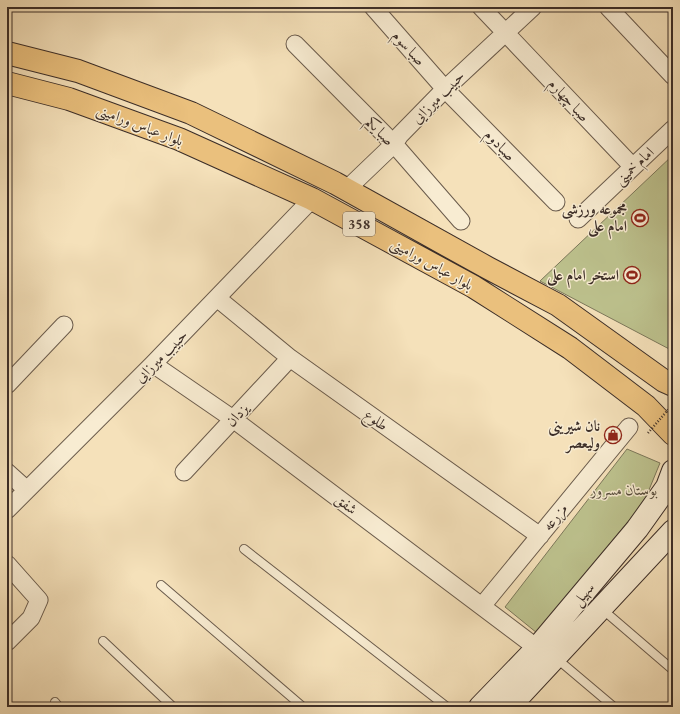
<svg xmlns="http://www.w3.org/2000/svg" width="680" height="714" font-family="'EB Garamond',Amiri,serif">
  <style>
    .green { fill: #bdc28e; stroke: #7c785b }
    .lines { fill: none; stroke-linecap: round; stroke-linejoin: round }
    .lane-casing { stroke: #6a5b4c; stroke-width: 10 }
    .street-casing { stroke: #6a5b4c; stroke-width: 19 }
    .secondary-casing { stroke: #3c2e28; stroke-width: 24 }
    .primary-casing { stroke: #3c2e28; stroke-width: 24 }
    .lane { stroke: #f8ecd2; stroke-width: 8 }
    .street { stroke: #f8ecd2; stroke-width: 17 }
    .secondary { stroke: #f8ecd2; stroke-width: 22 }
    .primary { stroke: #eac07d; stroke-width: 22 }
    .path-bridge { stroke: #3c2e28; stroke-width: 2.5; stroke-dasharray: 1 2; stroke-linecap: butt }
    .labels { text-anchor: middle; stroke-width: 3; stroke-linejoin: round; paint-order: stroke }
    .shield { fill: #f8ecd2; stroke: #74675b; stroke-width: 1 }
    .shield-label { font-size: 14px; font-weight: bold; fill: #3c2e28 }
    .street-label { font-size: 15px; fill: #3c2e28; stroke: #f8ecd2 }
    .poi-label { font-size: 15px; font-weight: bold; fill: #3c2e28; stroke: #f8ecd2; text-anchor: end }
    .park-label { font-size: 15px; font-style: italic; fill: #564c3c; stroke: #f8ecd2 }
  </style>
  <rect width="100%" height="100%" fill="#f5e1ba"/>
  <filter id="stains"><feTurbulence type="fractalNoise" baseFrequency=".005" numOctaves="4"/><feColorMatrix values="0 0 0 0 .2 0 0 0 0 .09 0 0 0 0 .02 0 0 0 .5 -.17"/></filter>
  <radialGradient id="worn" r=".72"><stop offset=".6" stop-color="#630" stop-opacity="0"/><stop offset="1" stop-color="#630" stop-opacity=".3"/></radialGradient>
  <path class="green" d="M673,155V351L540,281Z
    M627,449L660,463L644,502L537,633L505,607Z"/>
  <g class="lines">
    <g class="lane-casing">
      <path id="lane" d="M244,549L447,707
        M161,585L303,707
        M602,609L673,670
        M103,641L173,707
        M556,658L614,707
        M55,702L59,707"/>
    </g>
    <g class="street-casing">
      <path id="street" d="M373,7L445,89L556,202
        M481,7L633,167
        M608,7L673,76
        M295,44L394,144L461,221
        M347,189L394,144L400,135L445,89L533,7
        M578,219L673,129
        M217,298L290,358L540,536
        M153,364L233,419L537,648
        M7,385L64,325
        M7,472L27,490
        M184,472L290,358
        M7,510L153,364L312,199
        M7,564L39,600L31,618L7,642
        M482,606L629,427"/>
    </g>
    <g class="secondary-casing">
      <path id="secondary" d="M480,707L537,648L637,529L667,487L673,471
        M509,707L673,531"/>
    </g>
    <g class="primary-casing">
      <path id="primary" d="M7,53L78,71L191,113L335,183L488,268L558,305L664,381L673,385
        M7,83L69,99L179,139L312,199L474,287L570,348L646,406L673,434"/>
    </g>
    <use href="#lane" class="lane"/>
    <use href="#street" class="street"/>
    <use href="#secondary" class="secondary"/>
    <use href="#primary" class="primary"/>
    <path class="path-bridge" d="M648,433L673,404"/>
  </g>
  <defs>
    <g id="stadium-ring" transform="scale(0.9)"><circle r="9.5" fill="#f8ecd2" stroke="#8f2418" stroke-width="1.5"/><path d="M0-5a6.5 5 0 1 0 0 10a6.5 5 0 1 0 0-10ZM-3.5-1.8h7v3.6h-7Z" fill="#8f2418"/></g>
    <g id="shop-ring" transform="scale(0.9)"><circle r="9.5" fill="#f8ecd2" stroke="#8f2418" stroke-width="1.5"/><path d="M-5-2.5h2.3a2.7 3.5 0 0 1 5.4 0H5L5.5 6h-11ZM-1.5-2.5h3a1.5 2.3 0 0 0-3 0Z" fill="#8f2418"/></g>
  </defs>
  <g fill-rule="evenodd">
    <use href="#stadium-ring" x="640" y="218"/>
    <use href="#stadium-ring" x="632" y="275"/>
    <use href="#shop-ring" x="613" y="435"/>
  </g>
  <g class="labels">
    <rect class="shield" x="343" y="212" width="32" height="24" rx="3"/>
    <g class="shield-label">
      <text x="359" y="229">358</text>
    </g>
    <g class="street-label">
      <text transform="translate(409 48) rotate(48)" y="5">صبا سوم</text>
      <text transform="translate(438 97) rotate(-45)" y="5">حبیب میرزایی</text>
      <text transform="translate(569 100) rotate(47)" y="5">صبا چهارم</text>
      <text transform="translate(140 125) rotate(21)" y="5">بلوار عباس ورامینی</text>
      <text transform="translate(380 131) rotate(46)" y="5">صبا یکم</text>
      <text transform="translate(500 145) rotate(46)" y="5">صبادوم</text>
      <text transform="translate(634 166) rotate(-43)" y="5">امام خمینی</text>
      <text transform="translate(432 264) rotate(29)" y="5">بلوار عباس ورامینی</text>
      <text transform="translate(161 356) rotate(-45)" y="5">حبیب میرزایی</text>
      <text transform="translate(237 415) rotate(-47)" y="5">یزدان</text>
      <text transform="translate(376 420) rotate(35)" y="5">طلوع</text>
      <text transform="translate(346 504) rotate(37)" y="5">شفق</text>
      <text transform="translate(555 517) rotate(-51)" y="5">مزرعه</text>
      <text transform="translate(583 594) rotate(-50)" y="5">سهیل</text>
    </g>
    <g class="poi-label">
      <text x="627" y="214">مجموعه ورزشی<tspan x="627" dy="17">امام علی</tspan></text>
      <text x="619" y="280">استخر امام علی</text>
      <text x="600" y="431">نان شیرینی<tspan x="600" dy="17">ولیعصر</tspan></text>
    </g>
    <g class="park-label">
      <text x="624" y="495">بوستان مسرور</text>
    </g>
  </g>
  <rect width="680" height="714" fill="none" stroke="#f5e1ba" stroke-width="24"/>
  <rect x="8" y="8" width="664" height="698" fill="none" stroke="#3c2e28" stroke-width="2"/>
  <rect x="12" y="12" width="656" height="690" fill="none" stroke="#3c2e28"/>
  <rect width="100%" height="100%" filter="url(#stains)"/>
  <rect width="100%" height="100%" fill="url(#worn)"/>
</svg>
